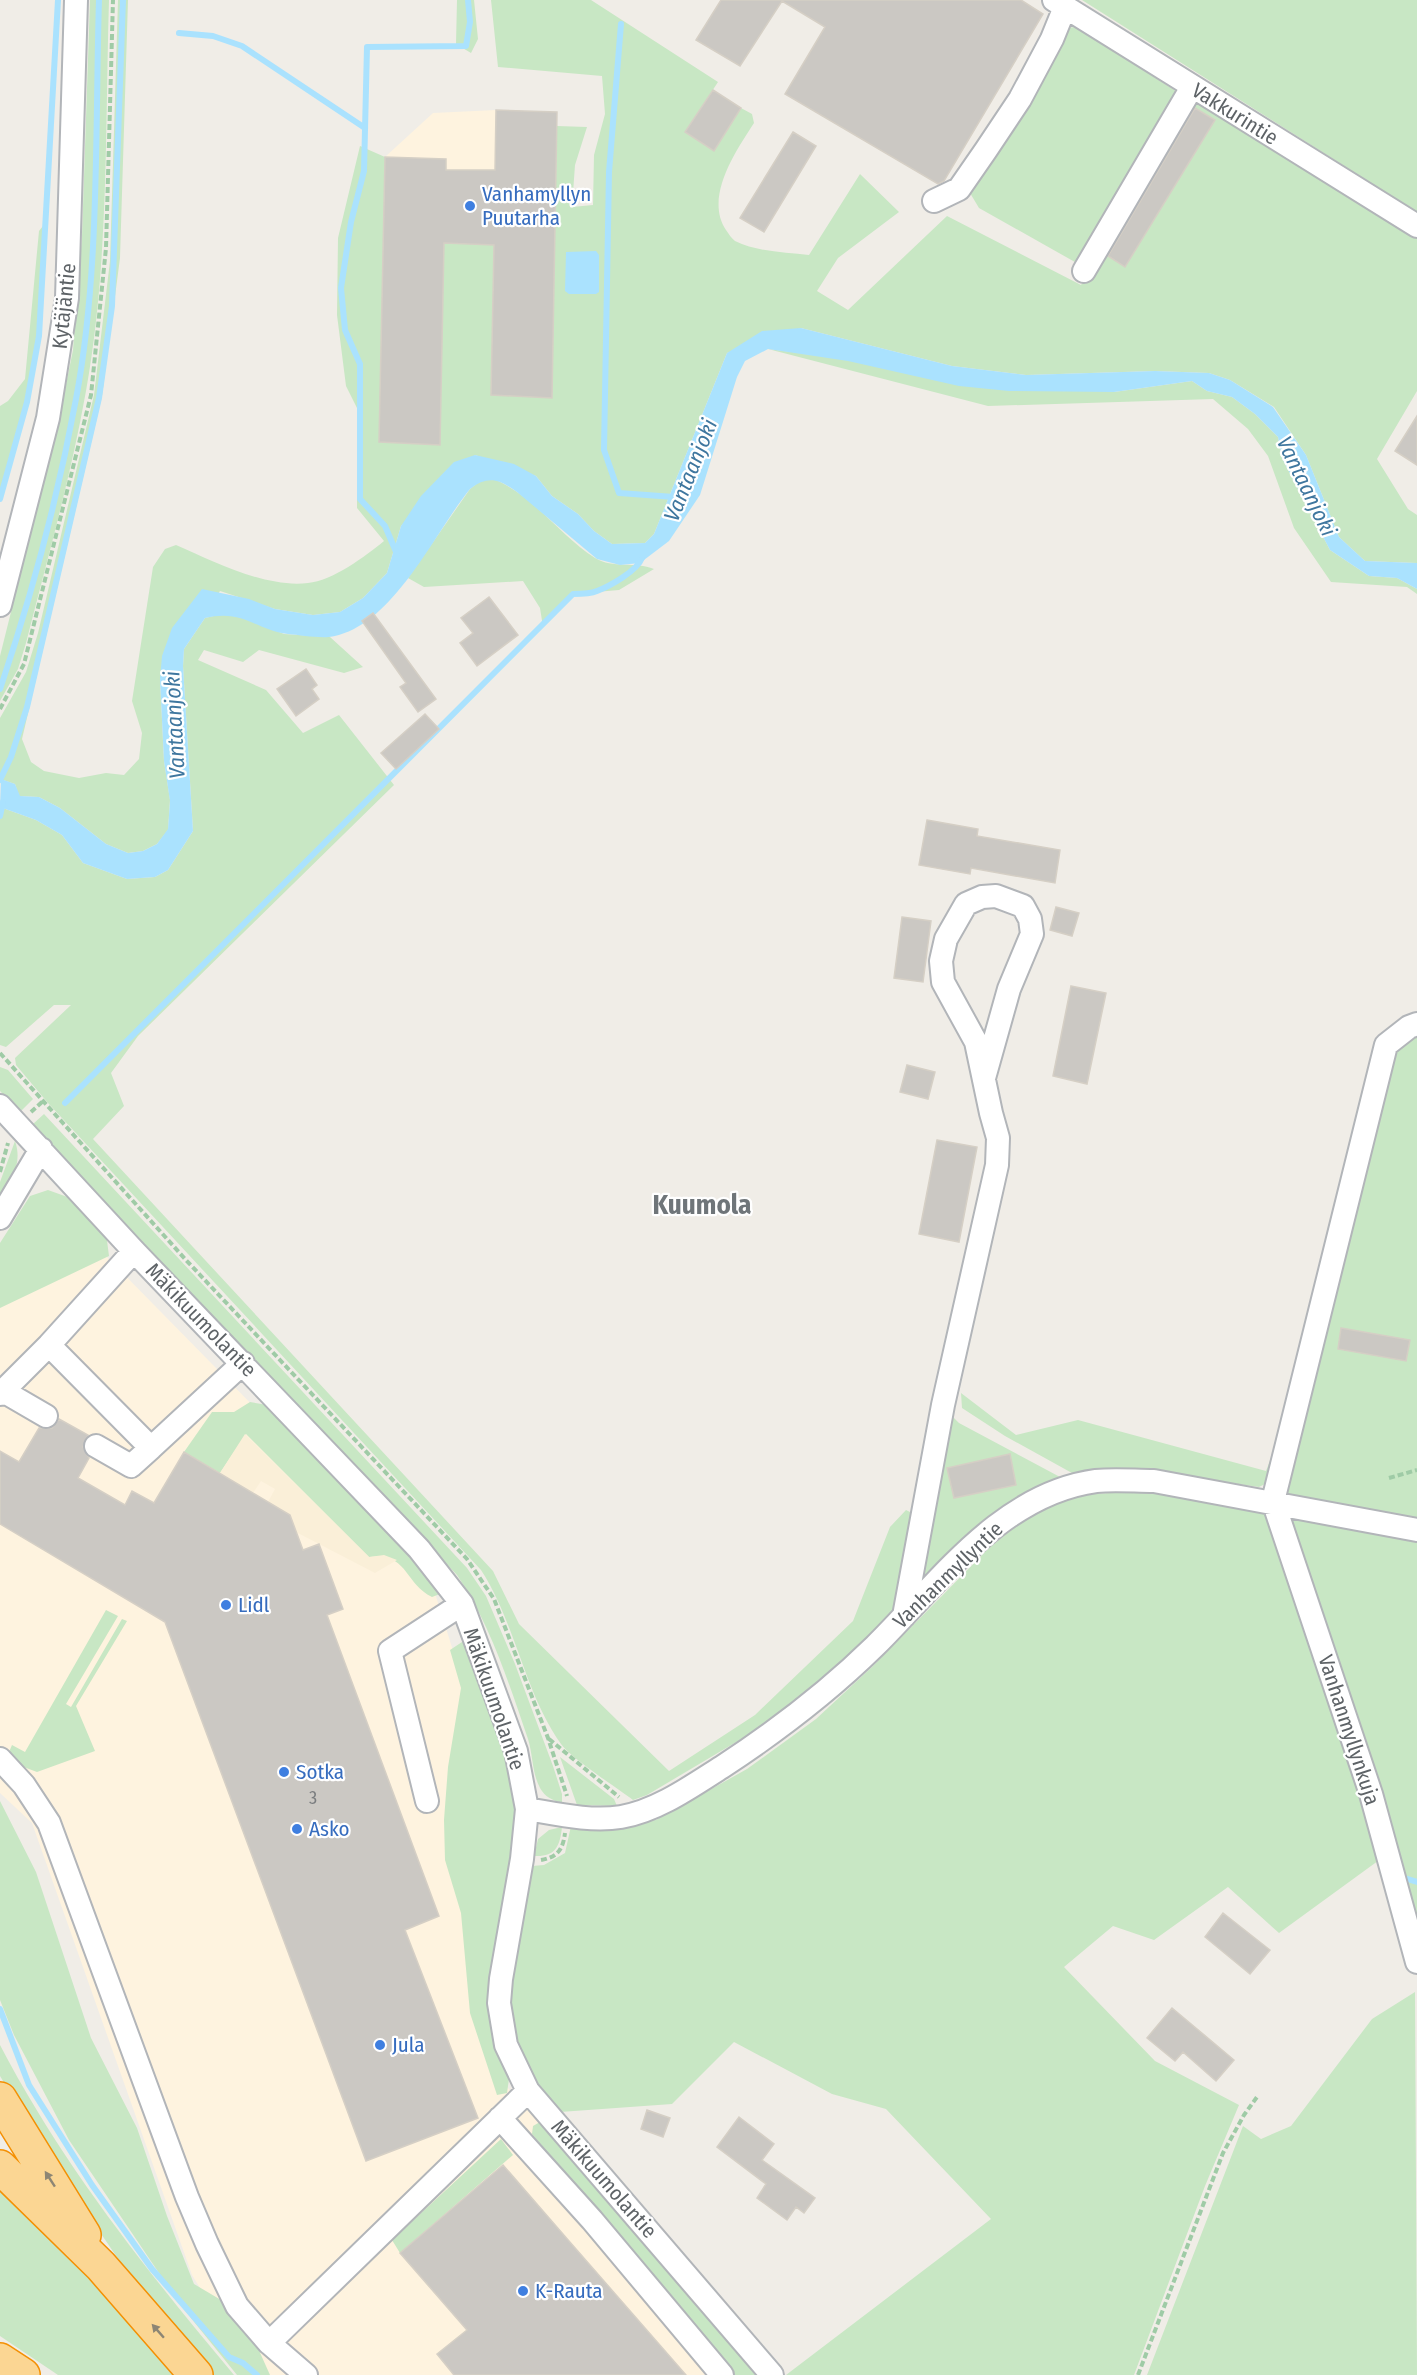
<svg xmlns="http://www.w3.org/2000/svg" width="1417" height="2375" font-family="'Fira Sans Condensed',sans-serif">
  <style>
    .commercial { fill: #fef3df }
    .green { fill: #c8e7c4 }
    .sand { fill: #faefd8 }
    .water { fill: #aae2fe }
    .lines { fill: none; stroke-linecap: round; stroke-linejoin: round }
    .stream { stroke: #aae2fe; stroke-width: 6 }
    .building { fill: #cbc8c3; stroke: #d5cfc5; stroke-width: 1.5 }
    .minor-casing { stroke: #b2b5b9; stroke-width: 26 }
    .highway-casing { stroke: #f49003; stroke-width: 36 }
    .path { stroke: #9fcba6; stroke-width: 4; stroke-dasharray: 6 3; stroke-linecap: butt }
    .minor { stroke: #fff; stroke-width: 22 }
    .highway { stroke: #fbd693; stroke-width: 33 }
    .oneway { fill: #8d8674 }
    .shop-dot { fill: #3f7fe0; stroke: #fff; stroke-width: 2 }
    .labels { text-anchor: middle; stroke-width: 4.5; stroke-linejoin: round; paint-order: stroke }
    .number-label { font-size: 18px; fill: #797c7e }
    .street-label { font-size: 21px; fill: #5e6367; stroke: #fff }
    .shop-label { font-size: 21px; fill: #366cbe; stroke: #fff; text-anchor: start }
    .water-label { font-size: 22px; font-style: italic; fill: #3f779f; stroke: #fff }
    .district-label { font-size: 27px; font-weight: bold; fill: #6f7579; stroke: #fff }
  </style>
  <rect width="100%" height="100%" fill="#f0ede7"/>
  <path class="commercial" d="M496,110L495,170H446L445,159L385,157L433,113Z
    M104,1254L434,1590L466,1692L454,1838L500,2080L543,2124L758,2375H266L237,2348L192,2275L32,1823L0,1793V1299Z"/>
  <path class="green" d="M90,0H109C105,130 109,263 86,391C71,476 47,560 26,643L18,669L0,701V656L58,424L73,350L82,236Z
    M118,0H128L120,258L102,396L22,739L31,762L44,771L79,778L106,773L124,775L139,759L142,733L132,701L153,567L165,549L176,545C215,562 265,588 308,583C332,581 366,556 384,541L357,508V408L346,386L337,315L338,238L360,146L385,157L379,442L440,445L444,243L494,245L491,395L552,398L557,126L587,127L575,165L572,207L593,205L594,155L605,114L602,76L498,67L491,0H591L718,82L685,132L714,150L741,108L752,114L754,123C736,151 704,197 726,230C729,234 731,238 735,241C757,252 785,252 809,255L860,174L899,212L838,258L817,291L848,310L947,216L1081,285L1101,252L1125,266L1215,120L1191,105L1195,101L1417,236V391L1377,459L1408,509L1417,515V563L1365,561L1339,537L1306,455L1274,407L1230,380L1209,373L1155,371L1026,375L952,366L801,328L727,353L654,534L645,543L612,544L594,531L578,514L552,496L536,476L475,455L401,526L387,573L363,598L340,612L313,615L275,609L220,591L160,679L164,761L170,800L168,830L157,844L143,851L128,853L106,844L60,808L39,797L19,796L15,784L0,779V718L26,672L38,633L94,395L110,261Z
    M457,0H474L478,39L471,53L456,44Z
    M1082,0H1417V212Z
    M1076,27L1182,95L1082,266L979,208L970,193L1064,28Z
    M47,221L39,336L27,402L0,498V406L8,401L25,379L39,231Z
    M768,349L1114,392L1192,381L1207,391L1232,397L1255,414L1278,437L1282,458L1330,550L1369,576L1397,578L1417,589V594L1407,587L1331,582L1294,528L1268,456L1248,429L1213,399L988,406Z
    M491,478C533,494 559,535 595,558C613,569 635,561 654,569L619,590L573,594L543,627L540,608L523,581L424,587L408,578L470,489L480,481Z
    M222,614L244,618L284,634L330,637L363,667L344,673L259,650L243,662L204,650L198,660L266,690L303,733L339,715L394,785L138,1036L111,1073L124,1106L93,1139L493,1571L519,1624L669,1771L755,1715L853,1621L890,1527L906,1510L916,1515L898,1607L845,1661L804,1696L748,1735L647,1795L633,1800C616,1787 572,1759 561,1744C524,1692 516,1624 481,1570L48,1103L16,1065L15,1058L71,1005H54L6,1047L0,1045V807L36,820L62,835L83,863L127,879L155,877L168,870L193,831L183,666L184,649L205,618Z
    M1417,1031V1928L1287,1524L1284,1490L1395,1046Z
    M0,1067L8,1070L33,1099L20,1112L0,1091Z
    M44,1114L467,1568L486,1596L515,1664L553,1766L562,1794V1803C552,1800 545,1797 540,1788C532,1773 533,1755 528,1739C509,1684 490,1623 457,1575L51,1145L33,1124Z
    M15,1141C23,1164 11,1180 0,1200V1182Z
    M1351,1145L1273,1480L1259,1487L1149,1471L1081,1478L1005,1436L962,1408L961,1393L1016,1435L1078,1420L1266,1471L1273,1453Z
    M48,1190L73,1199L106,1233L109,1256L0,1308V1243L30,1196Z
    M250,1402L267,1405L430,1575L438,1586L440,1594L432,1597C404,1583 408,1552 369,1557L246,1434L220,1473L184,1452L212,1412H234Z
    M952,1416L959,1423L1060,1477L1058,1484L918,1586Z
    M1159,1490L1259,1510L1268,1517L1382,1858L1279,1933L1228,1887L1154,1940L1113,1926L1064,1967L1155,2061L1239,2105L1205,2186L1134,2375H786L991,2219L886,2109L832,2094L734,2042L672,2104L560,2112C546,2096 532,2080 523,2060C494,2001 521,1926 532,1866L544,1865L565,1853L571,1826L656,1820L747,1769L816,1719L872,1667L987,1550L1016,1526L1045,1509L1068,1499L1093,1494Z
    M106,1610L118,1616L66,1704L71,1707L122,1619L127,1621L76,1706L95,1751L37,1772L21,1766L9,1752L12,1745L25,1752Z
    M465,1640L501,1727L517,1818L491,1969L489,2012L496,2047L509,2079L507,2093L497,2095L470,2013L461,1913L445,1860L444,1820L448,1767L461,1688L450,1650Z
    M560,1757L614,1799L617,1806L577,1805Z
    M0,1801L36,1872L91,2038L137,2128L167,2216L194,2284L221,2300L257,2346L270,2375H237L182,2307L69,2140L14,2035L0,2000Z
    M562,1827C560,1847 555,1857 534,1856L538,1839L549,1830Z
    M1415,1992L1417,2375H1147L1243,2126L1261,2139L1291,2126L1372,2019Z
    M0,2045C63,2166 147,2271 234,2375H212L134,2282L56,2168L0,2076Z
    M540,2122L543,2124L758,2375H733L532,2134L533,2126Z
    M501,2139L513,2155L400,2253L392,2240Z
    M0,2181L183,2375H58L0,2336Z"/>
  <path class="sand" d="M245,1434L369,1557L384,1555L397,1560L375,1573L296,1532L290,1515L268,1502L275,1489L261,1481L253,1493L220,1473Z"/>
  <path class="water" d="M596,251L599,255V292L596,294H569L565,291L566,252Z
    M801,328L952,366L1026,375L1155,371L1209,373L1230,380L1273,407L1306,455L1339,537L1365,561L1417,563V589L1397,578L1369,576L1330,550L1282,458L1278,437L1255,414L1232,397L1207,391L1192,381L1114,392L1009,391L959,386L848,361L768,349L745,361L737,377L700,495L669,541L640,563L620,565L597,559L517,492C499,479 488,475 470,489C434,533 392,629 329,637C316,638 300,635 288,634C255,630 244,609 205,618L184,649L183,666L193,831L168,870L155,877L127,879L83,863L62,835L36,820L0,807L1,779L15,784L20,796L39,797L60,808L106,844L128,853L143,851L157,844L168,829L170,801L164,761L160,679L162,656L172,628L202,589L249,599L275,609L313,615L340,612L363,598L387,573L401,526L421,496L454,462L475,455L514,464L536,476L552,496L578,514L594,531L612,544L645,543L654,534L727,353L762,331Z"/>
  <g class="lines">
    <path class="stream" d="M621,24L609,172L604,450L619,493L674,497
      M179,33L213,36L242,46L365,128
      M0,499L27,402L39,336L58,0
      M397,554L385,526L360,499V364L345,330L341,288L351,222L364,171L367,47L466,46L470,22L468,0
      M0,689C32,595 58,496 76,399C100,272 95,130 99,0
      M0,780L11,757L27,707L99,398L112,306L123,0
      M0,816L3,802
      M65,1103L573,594C581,594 590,594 597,591C610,586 637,571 642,558
      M1401,1877L1417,1882
      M0,2009L29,2085L92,2185L152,2269L229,2357L243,2363L257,2375"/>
  </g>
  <path class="building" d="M721,0H1021L1043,14L944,181L938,184L785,94L825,27L782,1L740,66L696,40Z
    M713,90L741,108L714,151L685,132Z
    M1195,108L1215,120L1125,267L1108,256Z
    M496,110L557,112L552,398L491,395L494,245L444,243L440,445L379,442L385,157L446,159V170H495Z
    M793,132L816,146L764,232L740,218Z
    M1417,416V465L1395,451Z
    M489,597L518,635L477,666L460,643L473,633L461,618Z
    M373,613L436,699L418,712L400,687L406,683L362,621Z
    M306,669L317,685L312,689L319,699L296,716L277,689Z
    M425,714L439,729L396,769L381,753Z
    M927,820L978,829L977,836L1060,850L1055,883L971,868L970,874L919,865Z
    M1056,907L1079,913L1072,936L1050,930Z
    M902,917L931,921L923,982L894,978Z
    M1071,986L1106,993L1087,1084L1053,1076Z
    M907,1065L935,1072L928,1099L900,1092Z
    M937,1140L977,1147L959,1242L919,1234Z
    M1341,1328L1410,1340L1406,1361L1338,1349Z
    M59,1419L88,1435L83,1447L89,1458L78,1478L125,1505L132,1491L154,1503L184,1452L290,1515L303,1550L319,1544L343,1609L327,1615L439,1916L405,1930L478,2118L366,2161L165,1622L0,1524V1451L19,1462L39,1428H52Z
    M1010,1454L1016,1485L954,1498L947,1468Z
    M1223,1913L1270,1950L1250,1974L1205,1937Z
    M1172,2008L1234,2060L1216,2081L1183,2052L1175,2061L1147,2038Z
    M647,2110L670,2118L663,2137L641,2129Z
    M739,2117L774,2144L762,2160L815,2198L804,2213L796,2207L787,2220L757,2198L766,2184L717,2147Z
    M503,2165L569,2241L686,2375H454L437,2354L467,2330L400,2253Z"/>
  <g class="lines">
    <g class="minor-casing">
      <path id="minor" d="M1054,0L1417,226
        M934,201L959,189L986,150L1020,99L1052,39L1065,7
        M1084,271L1192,87
        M0,605L48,418L67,298L76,0
        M1417,1024L1409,1027L1386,1045L1273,1501L1371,1794L1417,1962
        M0,1106L134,1251L419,1549L462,1604L516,1751L527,1809L522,1859L501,1979L499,2003L506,2045L528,2091L772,2375
        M0,1218L41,1149
        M49,1345L151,1448L243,1363
        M3,1391L46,1416
        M0,1394L49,1345L134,1251
        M96,1446L131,1466L151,1448
        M904,1616L943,1405L997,1165L998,1138L991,1113L976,1042L943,982L941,961L946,939L966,904L982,897L996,896L1023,906L1030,919L1032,934L1009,989L984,1078
        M0,1759L24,1785L49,1823L187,2197L207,2244L237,2306L269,2343L306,2375
        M427,1801L390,1651L462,1604
        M527,1809C557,1814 591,1822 621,1817C657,1811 692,1786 722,1767C777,1731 828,1692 875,1646C938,1584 1000,1494 1096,1481C1115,1479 1135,1481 1154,1481L1417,1530
        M500,2118L592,2220L722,2375
        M269,2343L528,2091"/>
    </g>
    <g class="highway-casing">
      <path id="highway" d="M0,2099L84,2235
        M0,2167L101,2266L196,2375
        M0,2360L23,2375"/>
    </g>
    <path class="path" d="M0,709L24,664L91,395L106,248L113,0
      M0,1053L186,1260L467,1559L494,1599L548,1738L567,1796
      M31,1112L42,1102
      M0,1172L8,1143
      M1389,1478L1417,1470
      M549,1739L619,1797
      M541,1860C558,1857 563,1849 565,1833
      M1138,2375L1223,2153L1244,2115L1257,2097"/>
    <use href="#minor" class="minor"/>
    <use href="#highway" class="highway"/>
  </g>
  <defs><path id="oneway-solid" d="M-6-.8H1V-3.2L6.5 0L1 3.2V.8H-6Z" transform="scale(1.5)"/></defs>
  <g class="oneway">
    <use href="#oneway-solid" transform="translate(50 2179) rotate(-123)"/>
    <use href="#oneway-solid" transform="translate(158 2331) rotate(-131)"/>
  </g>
  <g class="shop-dot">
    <circle cx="470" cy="206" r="6"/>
    <circle cx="226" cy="1605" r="6"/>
    <circle cx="284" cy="1772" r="6"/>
    <circle cx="297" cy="1829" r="6"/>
    <circle cx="380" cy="2045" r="6"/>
    <circle cx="523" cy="2291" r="6"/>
  </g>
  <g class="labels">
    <g class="number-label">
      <text x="313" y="1804">3</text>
    </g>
    <g class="street-label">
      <text transform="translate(1235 114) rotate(32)" y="7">Vakkurintie</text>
      <text transform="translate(64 306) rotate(-84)" y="7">Kytäjäntie</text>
      <text transform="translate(201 1320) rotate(46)" y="7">Mäkikuumolantie</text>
      <text transform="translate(948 1575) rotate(-44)" y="7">Vanhanmyllyntie</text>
      <text transform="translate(494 1699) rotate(71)" y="7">Mäkikuumolantie</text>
      <text transform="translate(1349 1730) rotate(72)" y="7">Vanhanmyllynkuja</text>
      <text transform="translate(604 2179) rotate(49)" y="7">Mäkikuumolantie</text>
    </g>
    <g class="shop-label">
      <text x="482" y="201">Vanhamyllyn<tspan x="482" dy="24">Puutarha</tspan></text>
      <text x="238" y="1612">Lidl</text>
      <text x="296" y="1779">Sotka</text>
      <text x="309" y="1836">Asko</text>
      <text x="392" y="2052">Jula</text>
      <text x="535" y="2298">K-Rauta</text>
    </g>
    <g class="water-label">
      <text transform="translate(690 470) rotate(-68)" y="8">Vantaanjoki</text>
      <text transform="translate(1307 486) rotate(64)" y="8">Vantaanjoki</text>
      <text transform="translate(174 725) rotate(-93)" y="8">Vantaanjoki</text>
    </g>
    <g class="district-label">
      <text x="702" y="1214">Kuumola</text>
    </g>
  </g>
</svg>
